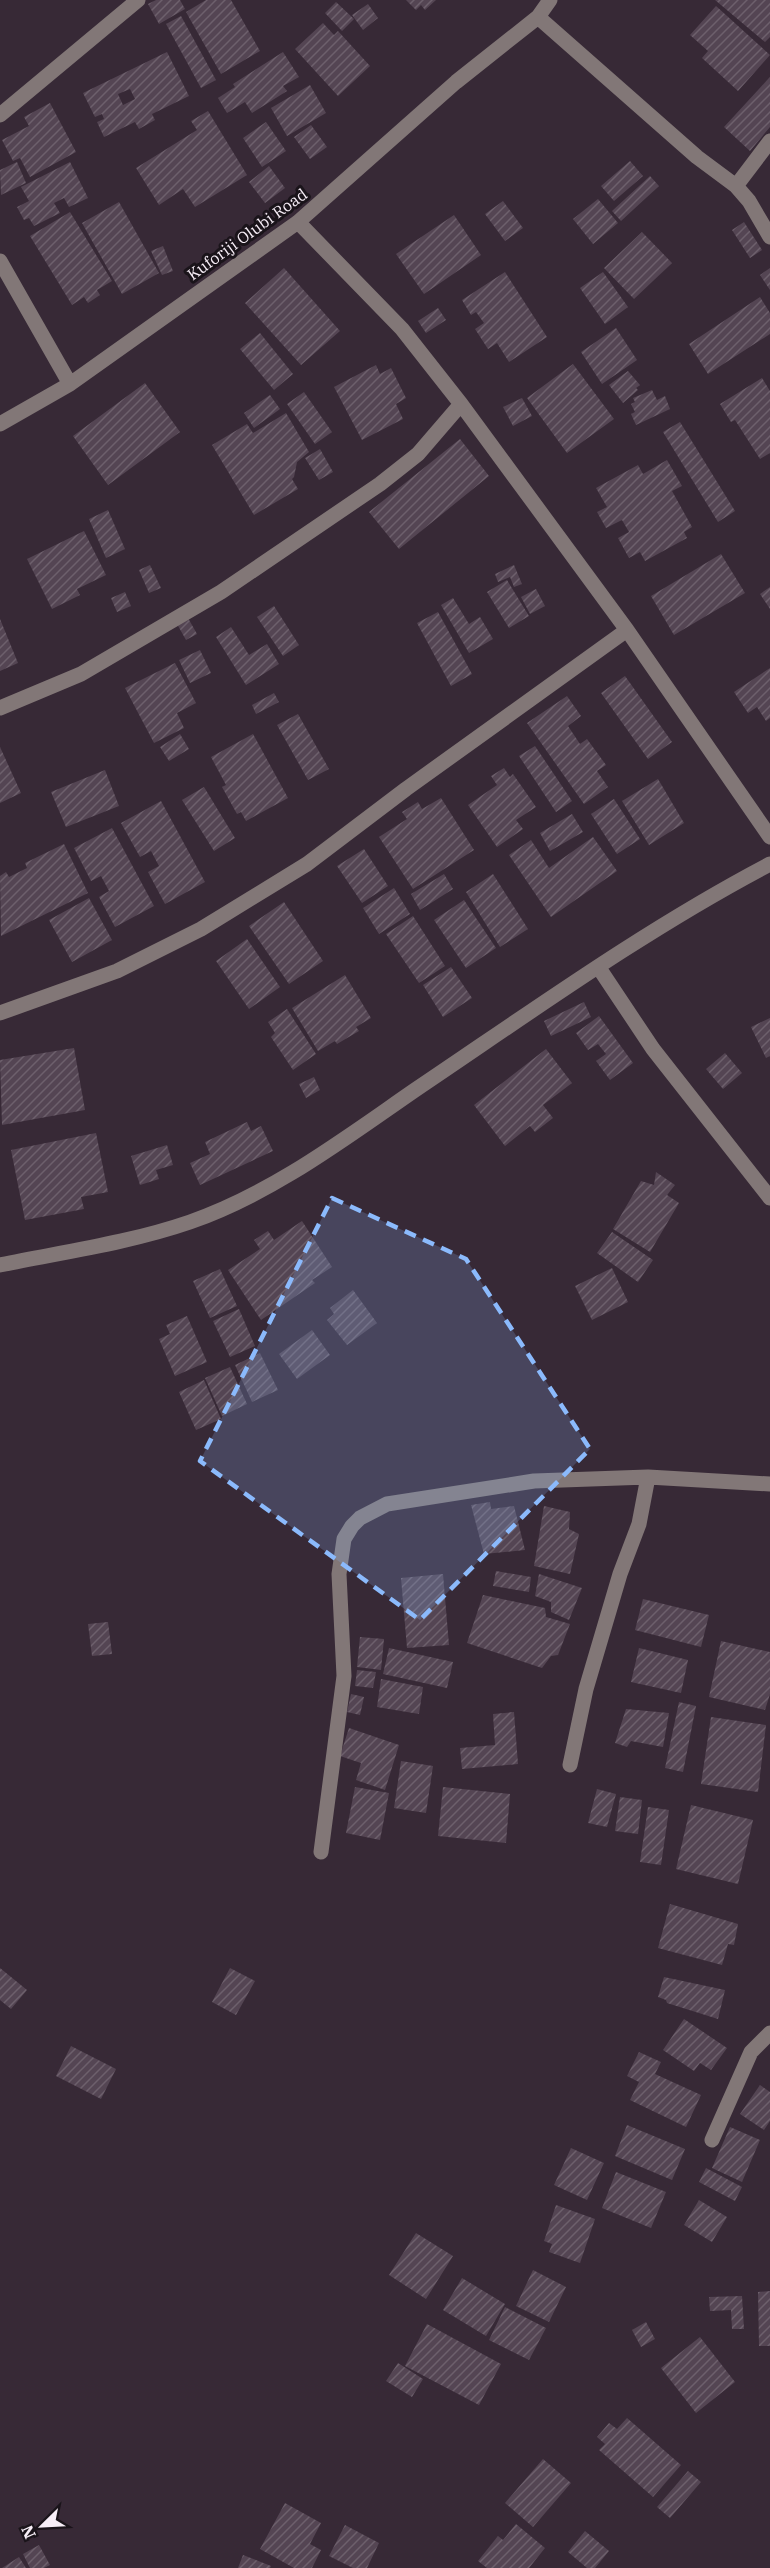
<svg xmlns="http://www.w3.org/2000/svg" width="770" height="2568" font-family="'IBM Plex Serif',serif">
  <style>
    .building { fill: url(#building-hatch); fill-rule: evenodd }
    .lines { fill: none; stroke-linecap: round; stroke-linejoin: round }
    .minor { stroke: #827777; stroke-width: 15 }
    .marked { fill: #8bbafc; fill-opacity: 0.2; stroke: #8bbafc; stroke-width: 4.5; stroke-dasharray: 12 8; stroke-linejoin: round }
    .labels { text-anchor: middle; stroke-width: 6; stroke-linejoin: round; paint-order: stroke }
    .street-label { font-size: 16px; fill: #f7eef7; stroke: #1a141a }
  </style>
  <defs>
    <pattern id="building-hatch" width="6" height="6" patternUnits="userSpaceOnUse" patternTransform="scale(1.5)"><rect width="6" height="6" fill="#544553"/><path d="M-1 1l2-2M0 6l6-6M5 7l2-2" fill="none" stroke="#6d606c"/></pattern>
  </defs>
  <rect width="100%" height="100%" fill="#372936"/>
  <path class="building" d="M156,0H180L185,9L159,24L148,4Z
    M206,0H231L260,51L221,74L186,12Z
    M406,0H436L425,10L421,5L416,10Z
    M715,0H770V37L765,42Z
    M336,2L354,19L342,31L325,13Z
    M368,4L378,18L363,30L352,15Z
    M716,6L770,55L738,91L702,58L708,51L690,35Z
    M181,16L216,80L201,88L166,24Z
    M323,23L334,35L338,31L370,66L338,96L295,49Z
    M167,52L189,96L152,114L155,120L139,129L135,122L104,137L97,122L104,119L102,114L95,117L83,93ZM130,89L135,99L123,105L118,94Z
    M283,52L299,77L283,86L287,91L252,113L245,102L227,113L218,98L235,87L233,84Z
    M770,77V127L750,151L724,127Z
    M310,85L326,113L287,136L271,108Z
    M50,103L76,152L30,177L20,158L13,161L2,140L29,126L24,117Z
    M208,111L247,175L195,207L183,189L159,205L136,168L197,130L191,121Z
    M266,122L286,151L262,167L243,138Z
    M311,125L327,147L310,159L294,137Z
    M630,161L643,176L614,201L601,186Z
    M17,162L26,183L1,195L0,170Z
    M70,162L88,198L69,207L64,198L54,203L60,213L34,226L29,218L24,220L17,207L29,201L21,187Z
    M269,166L285,188L265,203L249,182Z
    M650,176L659,186L621,221L612,211Z
    M598,199L618,223L593,244L573,219Z
    M503,201L523,228L505,241L485,214Z
    M119,202L159,273L122,294L82,223Z
    M70,212L112,281L97,290L100,295L88,303L84,297L72,305L30,236Z
    M454,215L481,255L424,294L396,254Z
    M744,222L762,250L750,258L732,230Z
    M642,232L672,263L634,299L604,268Z
    M163,246L173,271L162,275L151,251Z
    M284,268L340,331L301,365L245,303Z
    M770,268V290L760,275Z
    M505,272L547,337L509,362L497,343L488,349L475,329L484,323L476,312L471,315L462,300Z
    M603,272L628,307L605,324L580,288Z
    M760,297L770,313V334L708,374L689,344Z
    M438,308L446,320L426,333L418,321Z
    M616,328L637,360L602,384L581,352Z
    M260,333L293,374L274,390L240,349Z
    M573,364L614,419L567,453L527,398Z
    M376,365L380,374L391,368L406,398L396,404L403,419L362,440L334,387Z
    M628,371L640,385L636,388L638,390L623,403L609,385Z
    M762,378L770,391V453L760,459L735,420L731,422L720,404Z
    M145,383L180,432L108,485L73,436Z
    M652,390L657,400L665,396L670,409L636,425L631,414L635,412L631,404L635,402L633,398Z
    M304,392L332,432L315,444L287,404Z
    M270,395L280,409L254,428L244,413Z
    M522,398L532,416L513,426L503,407Z
    M286,413L309,452L297,462L294,477L292,479L298,489L254,515L212,445L247,424L253,433Z
    M680,422L735,511L718,522L663,432Z
    M460,439L489,476L399,549L369,512Z
    M320,449L333,472L319,480L305,458Z
    M667,460L682,486L672,491L692,527L684,532L687,538L645,561L640,552L629,558L618,538L629,532L622,520L606,528L597,512L607,507L596,488L638,465L643,474Z
    M108,510L125,549L106,558L89,519Z
    M84,531L106,575L77,589L80,595L52,609L27,559Z
    M721,554L745,593L674,635L651,596Z
    M150,565L161,588L149,593L139,570Z
    M514,565L522,584L514,587L510,577L498,582L495,574Z
    M507,580L529,616L509,628L487,592Z
    M770,587V609L760,594Z
    M536,589L545,606L530,614L521,597Z
    M125,592L131,606L117,612L111,598Z
    M453,598L469,624L480,617L493,639L469,653L441,605Z
    M274,606L299,645L283,656L257,617Z
    M438,612L472,674L451,686L417,623Z
    M188,618L197,634L186,640L177,624Z
    M0,619L18,663L0,671Z
    M231,627L249,655L267,644L279,664L246,685L216,637Z
    M200,650L211,673L190,683L179,660Z
    M175,663L196,703L177,713L184,728L154,743L125,688Z
    M770,668V718L766,721L757,707L748,713L734,692Z
    M625,676L672,742L648,759L601,693Z
    M274,693L279,702L256,714L252,705Z
    M567,696L581,716L568,726L580,744L587,739L606,765L597,771L608,787L584,804L527,723Z
    M298,714L329,769L308,780L277,725Z
    M180,734L189,749L169,761L160,747Z
    M253,734L288,798L246,821L241,812L237,814L222,787L226,785L211,757Z
    M535,746L572,801L556,812L519,756Z
    M0,747L21,793L0,803Z
    M504,768L510,777L513,774L536,807L516,820L523,829L497,847L468,805L497,785L491,776Z
    M105,770L119,806L66,827L51,792Z
    M658,779L684,823L649,845L622,801Z
    M204,787L235,838L214,851L182,800Z
    M441,798L474,850L413,889L379,837L407,819L402,812L418,802L422,809Z
    M614,799L640,839L617,854L591,814Z
    M161,801L205,882L165,904L148,872L159,866L151,851L140,857L121,823Z
    M572,814L583,832L550,851L540,833Z
    M112,828L154,906L115,927L99,897L109,891L101,876L91,881L74,848Z
    M593,837L617,871L551,917L509,855L531,840L549,868Z
    M64,844L88,893L1,936L0,876L6,872L9,877L27,868L25,863Z
    M364,849L388,886L362,903L337,866Z
    M444,874L453,889L420,910L411,894Z
    M493,874L528,929L500,947L466,892Z
    M394,888L410,914L379,934L363,908Z
    M89,898L112,940L72,962L49,920Z
    M464,900L496,948L466,968L434,920Z
    M284,902L323,961L289,984L249,926Z
    M413,916L445,966L419,983L386,934Z
    M247,939L280,987L249,1009L216,961Z
    M451,967L472,998L443,1017L423,985Z
    M345,975L371,1018L356,1027L359,1031L337,1044L335,1041L318,1051L292,1008Z
    M584,1002L591,1017L551,1036L544,1021Z
    M287,1009L316,1054L293,1070L271,1037L275,1033L268,1022Z
    M599,1016L633,1063L610,1080L596,1061L606,1054L598,1044L588,1050L576,1033Z
    M770,1018V1056L766,1058L751,1027Z
    M74,1048L85,1110L2,1125L0,1060Z
    M546,1049L572,1083L543,1105L553,1118L535,1132L530,1126L505,1146L474,1105Z
    M725,1053L742,1073L723,1089L706,1069Z
    M314,1077L320,1090L306,1098L299,1084Z
    M247,1122L251,1131L261,1126L273,1151L200,1185L190,1163L210,1154L205,1142Z
    M96,1133L108,1192L81,1197L84,1209L25,1220L11,1150Z
    M167,1145L173,1165L156,1170L159,1179L140,1185L131,1156Z
    M656,1172L675,1185L667,1195L679,1203L650,1252L613,1229L641,1181L654,1185Z
    M302,1221L332,1267L312,1280L315,1283L261,1320L228,1270L260,1249L254,1240L268,1231L274,1240Z
    M612,1232L653,1260L638,1282L597,1253Z
    M612,1268L628,1302L592,1320L575,1286Z
    M220,1269L237,1306L210,1318L193,1281Z
    M353,1290L377,1323L347,1345L327,1320L334,1314L330,1308Z
    M239,1309L255,1346L230,1357L213,1321Z
    M187,1316L207,1362L175,1376L159,1339L170,1334L166,1325Z
    M312,1330L330,1355L297,1379L279,1354Z
    M260,1353L278,1390L252,1402L235,1365Z
    M230,1367L247,1404L222,1416L205,1378Z
    M204,1380L221,1419L196,1430L179,1392Z
    M490,1502L491,1509L514,1506L525,1550L484,1554L471,1505Z
    M544,1506L570,1512L569,1529L579,1534L570,1574L534,1566Z
    M496,1571L531,1577L529,1592L493,1586Z
    M443,1574L449,1645L407,1648L401,1578Z
    M539,1574L582,1588L569,1620L551,1612V1602L535,1596Z
    M483,1595L545,1608L546,1617L570,1624L558,1655L551,1656L542,1668L467,1643Z
    M643,1599L709,1615L701,1647L635,1630Z
    M108,1622L112,1654L92,1656L88,1624Z
    M360,1637L384,1639L381,1670L357,1667Z
    M721,1641L770,1652V1694L765,1710L709,1697Z
    M389,1648L453,1662L447,1688L383,1674Z
    M639,1648L688,1660L681,1693L631,1682Z
    M357,1670L376,1672L373,1688L355,1686Z
    M381,1679L423,1687L419,1714L377,1707Z
    M351,1694L364,1697L360,1715L347,1712Z
    M679,1702L696,1706L683,1772L665,1768Z
    M626,1709L669,1713L663,1747L631,1741L627,1747L615,1743Z
    M514,1712L518,1764L462,1769L460,1748L495,1745L493,1714Z
    M711,1717L766,1725L758,1792L701,1784Z
    M349,1728L399,1745L385,1790L356,1780L361,1763L340,1756Z
    M401,1761L433,1766L426,1813L394,1808Z
    M355,1787L389,1793L380,1840L346,1833Z
    M443,1787L510,1794L506,1843L438,1836Z
    M597,1789L616,1794L607,1827L588,1823Z
    M620,1797L642,1800L638,1834L615,1831Z
    M691,1805L753,1820L738,1884L676,1869Z
    M648,1807L669,1810L661,1865L640,1862Z
    M670,1904L738,1924L734,1945L728,1944L722,1965L658,1948Z
    M0,1968L27,1990L11,2009L0,2000Z
    M230,1968L255,1981L236,2015L212,2002Z
    M664,1977L725,1990L718,2019L667,2003L666,2000L658,1997Z
    M684,2019L727,2048L711,2070L700,2063L694,2071L663,2050Z
    M71,2046L116,2069L101,2099L56,2076Z
    M639,2052L661,2062L655,2074L701,2095L686,2127L630,2100L639,2082L627,2076Z
    M760,2085L770,2092V2121L764,2130L740,2114Z
    M627,2125L685,2149L672,2180L615,2156Z
    M730,2127L760,2140L742,2182L712,2168Z
    M571,2148L604,2163L587,2200L554,2185Z
    M706,2168L742,2187L735,2201L699,2182Z
    M616,2172L666,2192L651,2228L602,2208Z
    M699,2200L727,2217L712,2242L684,2225Z
    M556,2205L595,2219L580,2263L549,2252L552,2244L544,2241Z
    M416,2233L453,2256L426,2299L389,2275Z
    M533,2270L566,2287L549,2322L516,2306Z
    M462,2278L505,2304L486,2336L443,2310Z
    M770,2291V2346H759L758,2292Z
    M742,2296L744,2329H732L731,2310L710,2311L709,2297Z
    M505,2307L546,2328L529,2360L489,2340Z
    M646,2322L655,2339L641,2347L632,2330Z
    M427,2324L501,2364L479,2405L405,2366Z
    M700,2337L735,2382L696,2413L661,2368Z
    M398,2363L423,2379L412,2397L386,2381Z
    M627,2418L681,2465L653,2497L599,2450L605,2444L597,2437L609,2423L617,2429Z
    M543,2459L571,2483L533,2527L505,2503Z
    M688,2471L701,2482L670,2518L657,2507Z
    M285,2503L321,2523L310,2544L321,2550L312,2568H294L260,2549Z
    M516,2524L545,2548L529,2568H487L478,2561L498,2536L503,2540Z
    M345,2525L379,2543L367,2568H353L329,2556Z
    M585,2531L609,2551L595,2568H587L568,2552Z
    M39,2545L50,2565L44,2568H30L23,2554Z
    M243,2555L271,2566L270,2568H238Z
    M19,2557L26,2568H2Z"/>
  <g class="lines">
    <path class="minor" d="M538,17L697,157L736,186L749,201L770,237
      M0,115L138,0
      M736,186L770,141
      M298,222L402,329L461,404L627,630L770,837
      M0,261L70,384
      M0,424L70,384L298,222L456,82L538,17L550,0
      M0,708L81,674L221,592L380,484L418,454L461,404
      M599,968L653,1049L770,1198
      M0,1013L117,971L201,929L307,864L406,789L627,630
      M0,1265C63,1252 129,1243 190,1222C273,1193 344,1139 415,1090C531,1012 646,929 770,864
      M570,1765L586,1689L620,1574L639,1524L648,1477
      M321,1852L344,1676L339,1574L344,1539L352,1526L360,1518L387,1504L534,1481L648,1477L770,1484
      M712,2140L751,2052L770,2033"/>
  </g>
  <path class="marked" d="M332,1198L466,1259L590,1449L420,1620L200,1461Z"/>
  <g class="labels">
    <g class="street-label">
      <text transform="translate(247 234) rotate(-36)" y="6">Kuforiji Olubi Road</text>
    </g>
  </g>
  <g transform="translate(42 2526) rotate(246)" stroke="#1a141a" stroke-width="4.5" paint-order="stroke">
  <path d="M0-4.5L10 22L0 15L-10 22Z" fill="#f7eef7"/>
  <text y="-9" font-size="16" font-weight="bold" text-anchor="middle" fill="#f7eef7">N</text>
  </g>
</svg>
